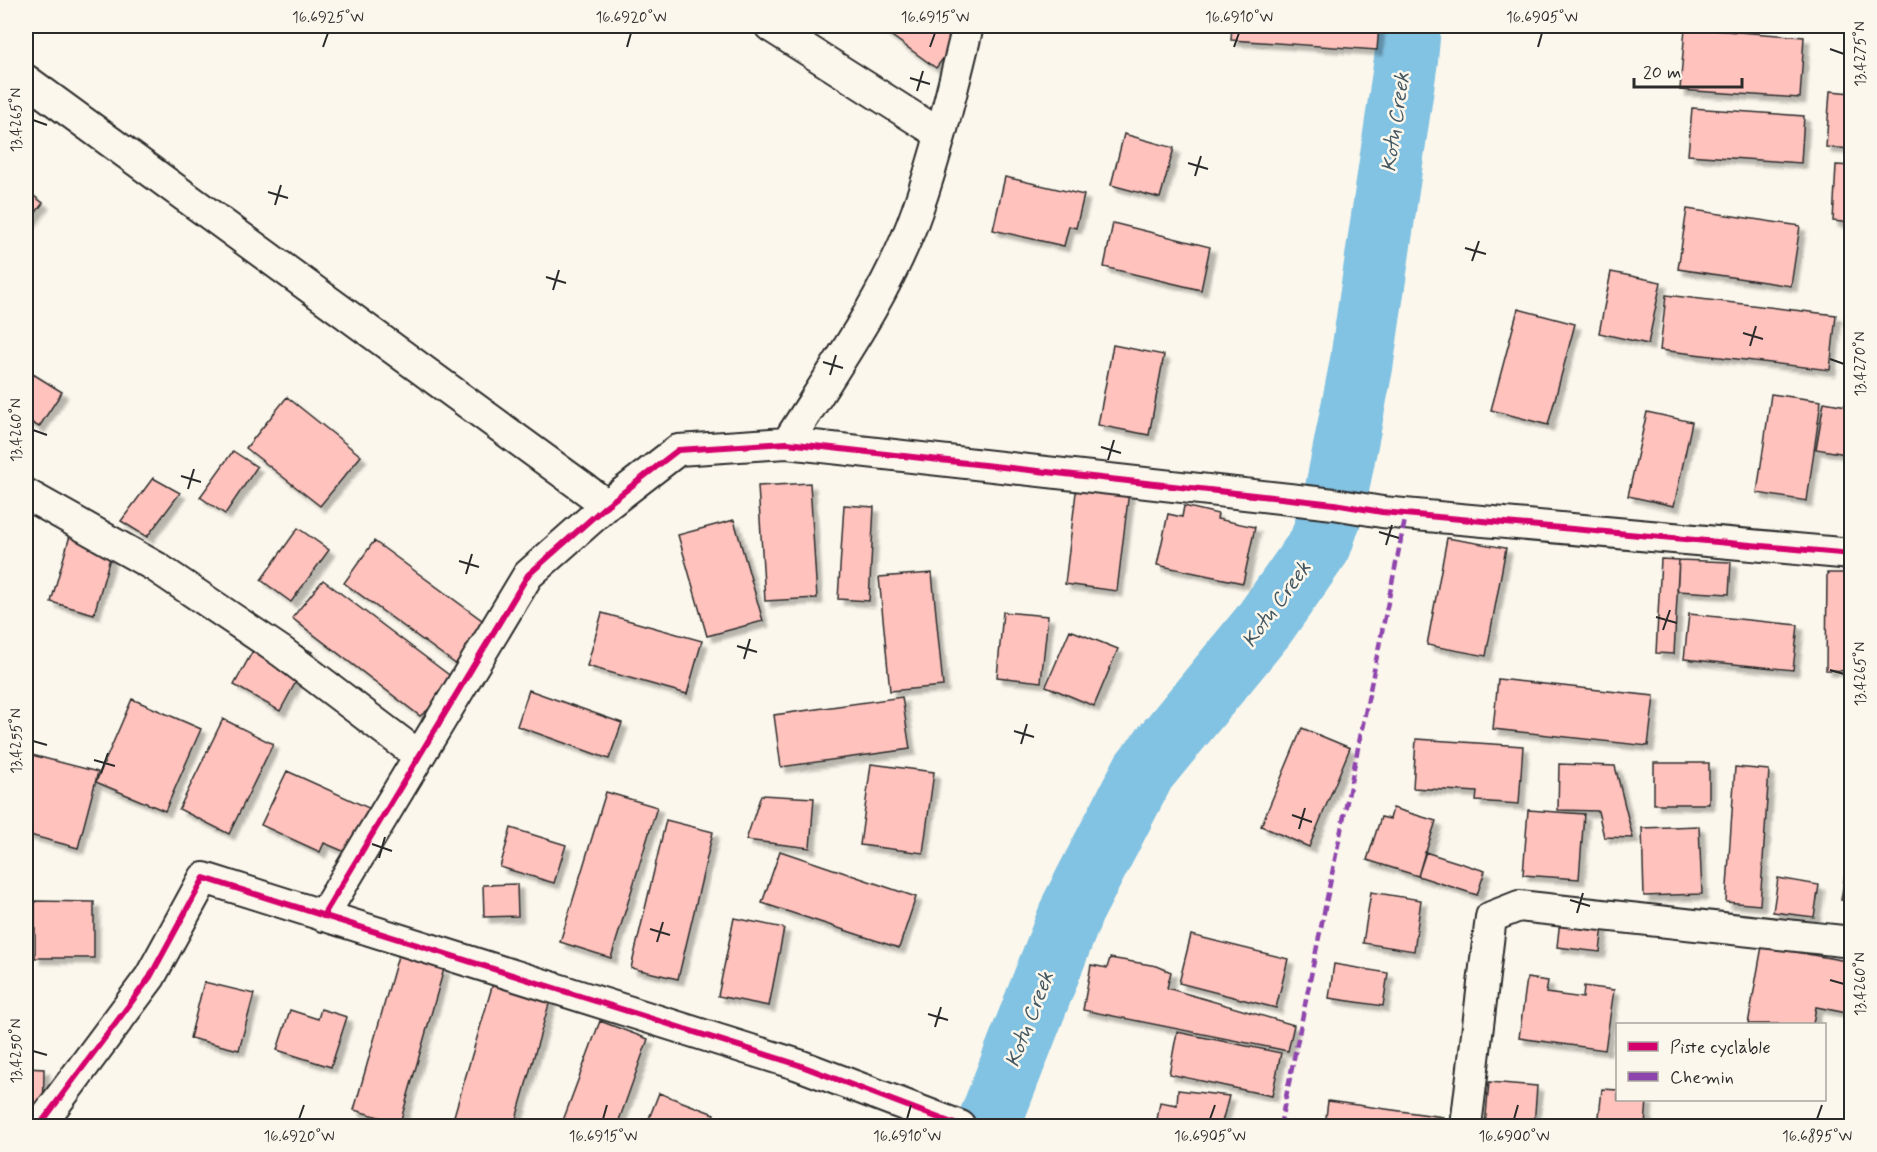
<svg xmlns="http://www.w3.org/2000/svg" width="1877" height="1152" font-family="Mynerve,sans-serif">
  <style>
    .lines { fill: none; stroke-linecap: round; stroke-linejoin: round }
    .river { stroke: #82c2e2; stroke-width: 64 }
    .building { fill: #ffc2bd; stroke: #2b2b2b; stroke-width: 1.5; filter: url(#shadow) }
    .minor-casing { stroke: #2b2b2b; stroke-width: 34 }
    .minor { stroke: #fbf7ec; stroke-width: 30 }
    .quiet { stroke: #8e44ad; stroke-width: 4.5; stroke-dasharray: 9 4.5; stroke-linecap: butt }
    .cycleway-casing { stroke: #fbf7ec; stroke-width: 10 }
    .cycleway { stroke: #d6006c; stroke-width: 6 }
    .ticks { fill: none; stroke: #2b2b2b; stroke-width: 2 }
    .labels { text-anchor: middle; stroke-width: 5; stroke-linejoin: round; paint-order: stroke }
    .water-label { font-size: 21px; font-style: italic; fill: #455862; stroke: #fbf7ec }
    .neatline { fill: none; stroke: #2b2b2b; stroke-width: 2 }
    .ticks-label { font-size: 15px; text-anchor: middle; fill: #2b2b2b }
  </style>
  <defs>
    <filter id="shadow"><feDropShadow dx="5.5" dy="5.5" stdDeviation="1.5" flood-color="#0004"/></filter>
  </defs>
  <rect width="100%" height="100%" fill="#fbf7ec"/>
  <filter id="ink" filterUnits="userSpaceOnUse"><feTurbulence type="fractalNoise" baseFrequency=".0167" numOctaves="2"/><feDisplacementMap in="SourceGraphic" scale="12" xChannelSelector="R" yChannelSelector="G"/><feConvolveMatrix kernelMatrix="1 2 1 2 8 2 1 2 1" color-interpolation-filters="sRGB"/></filter>
  <g filter="url(#ink)">
    <g class="lines">
      <path class="river" d="M988,1126L1073,908L1144,771L1263,626L1320,545L1334,504L1361,367L1406,60L1409,26"/>
    </g>
    <path class="building" d="M878,26H954L963,32L936,68Z
      M1232,26H1379L1377,50L1231,40Z
      M1685,28L1804,37L1800,98L1680,90Z
      M1830,91L1852,93V149L1826,147Z
      M1692,108L1804,116L1801,163L1688,155Z
      M1124,134L1174,148L1160,198L1111,185Z
      M1836,165L1852,166V223L1833,221Z
      M1005,177L1084,195L1076,228L1069,226L1064,246L993,230Z
      M26,190L43,203L26,226Z
      M1687,209L1800,226L1791,286L1678,269Z
      M1113,223L1210,247L1201,290L1104,267Z
      M1611,272L1661,282L1648,344L1599,333Z
      M1666,295L1836,315L1830,370L1660,350Z
      M1518,309L1575,324L1548,425L1491,410Z
      M1113,345L1164,355L1149,435L1098,425Z
      M33,374L62,392L39,427L26,419V386Z
      M1771,394L1821,401L1807,501L1757,493Z
      M287,397L361,456L320,506L246,448Z
      M1824,402L1852,407V455L1816,449Z
      M1647,412L1692,422L1674,506L1628,496Z
      M233,451L257,467L225,514L200,497Z
      M153,478L180,493L147,537L121,521Z
      M810,483L817,598L765,601L758,486Z
      M1077,484L1129,491L1117,591L1065,584Z
      M844,505L874,507L869,601L838,599Z
      M1184,506L1218,514L1217,519L1255,527L1243,583L1157,565L1168,514L1182,517Z
      M734,520L763,621L707,636L678,535Z
      M298,528L329,550L291,602L261,580Z
      M71,532L114,544L94,614L51,602Z
      M1447,538L1506,548L1486,656L1427,645Z
      M374,541L494,629L464,670L344,583Z
      M1661,559L1679,560L1674,654L1656,653Z
      M1679,560L1731,562L1729,594L1677,591Z
      M932,573L943,686L890,691L879,577Z
      M1827,573H1852V671L1826,670Z
      M323,580L461,684L420,716L292,618Z
      M1003,612L1048,616L1041,682L997,677Z
      M602,613L702,641L687,694L587,666Z
      M1689,614L1798,625L1793,670L1684,659Z
      M266,627L312,652L280,711L234,685Z
      M1070,630L1118,649L1094,706L1046,686Z
      M1498,679L1654,696L1648,746L1493,729Z
      M529,690L622,723L609,759L517,726Z
      M902,697L910,749L781,767L774,715Z
      M132,699L201,729L165,811L96,782Z
      M223,719L273,744L229,834L179,809Z
      M1302,728L1350,748L1309,847L1261,826Z
      M1416,739L1523,746L1519,804L1476,801L1477,792L1413,788Z
      M28,754L98,772L78,848L26,834V764Z
      M1654,763H1709V804H1654Z
      M871,764L934,772L923,853L860,845Z
      M1559,764L1615,766L1633,838L1604,837L1598,811L1558,810Z
      M1735,767L1769,770L1760,905L1726,902Z
      M287,771L371,809L350,854L324,843L320,852L261,825Z
      M606,792L657,807L611,958L560,942Z
      M761,795L814,798L810,848L746,840Z
      M1393,808L1436,821L1418,876L1367,860L1381,817L1390,819Z
      M1528,810L1584,814L1579,879L1523,875Z
      M666,820L713,832L678,979L631,968Z
      M1699,826L1702,894L1644,896L1642,828Z
      M511,828L566,845L554,883L500,867Z
      M1850,843H1852V901L1841,900Z
      M780,851L916,897L899,948L762,903Z
      M1425,852L1485,871L1477,895L1418,876Z
      M1778,878L1819,885L1814,917L1773,912Z
      M517,884L518,916L484,917L483,885Z
      M1371,892L1421,900L1414,951L1363,943Z
      M35,901L94,902V958H35Z
      M734,918L784,928L769,1006L718,996Z
      M1560,920L1603,925L1600,952L1557,947Z
      M1191,935L1288,959L1276,1008L1179,983Z
      M1762,946L1852,962V1014L1816,1007L1813,1024H1748Z
      M398,956L444,969L400,1123L354,1110Z
      M1110,958L1157,966L1171,972L1167,988L1294,1025L1288,1051L1083,1010L1091,965L1107,968Z
      M1334,964L1388,973L1383,1006L1329,998Z
      M1527,978L1548,981L1546,993L1583,998L1584,986L1614,990L1605,1050L1519,1038Z
      M494,980L551,997L514,1126H487L454,1116Z
      M204,982L254,994L239,1050L190,1038Z
      M321,1009L347,1017L331,1067L277,1050L290,1010L318,1019Z
      M600,1021L648,1039L617,1126H561Z
      M1177,1032L1281,1053L1272,1096L1169,1074Z
      M26,1068L44,1069L43,1126H26Z
      M1489,1082L1537,1086L1534,1126H1485Z
      M1602,1089L1618,1090V1100H1647L1645,1126H1598Z
      M1178,1090L1229,1096L1221,1126H1156L1160,1102L1177,1105Z
      M659,1093L714,1114L709,1126H646Z
      M1328,1101L1443,1117L1441,1126H1325Z"/>
    <g class="lines">
      <g class="minor-casing">
        <path id="minor" d="M770,26L940,134
          M26,80L607,505
          M787,443C834,369 888,294 917,211C938,151 953,87 968,26
          M26,494L156,567L282,652L418,755
          M323,916L528,575L607,505L678,450L787,443L1334,504L1382,512L1852,554
          M39,1126L150,977L204,878L799,1065L960,1126
          M1466,1126L1491,917L1519,906L1852,942"/>
      </g>
      <use href="#minor" class="minor"/>
      <path class="quiet" d="M1280,1126L1406,515"/>
      <g class="cycleway-casing">
        <path id="cycleway" d="M323,916L528,575L607,505L678,450L787,443L1334,504L1382,512L1852,554
          M39,1126L150,977L204,878L799,1065L960,1126"/>
      </g>
      <use href="#cycleway" class="cycleway"/>
    </g>
  </g>
  <path class="ticks" d="M323,47L328,33M627,47L631,33M930,47L935,33M1234,47L1239,33M1538,47L1542,33M1830,49L1844,54M910,78L930,84M917,91L923,71M33,120L47,125M1188,163L1208,169M1195,176L1201,156M268,192L288,198M275,205L281,185M1465,248L1486,254M1472,261L1479,241M546,277L566,283M553,290L559,270M1743,333L1763,339M1750,346L1756,326M1830,359L1844,364M823,362L843,368M830,375L836,355M33,430L47,435M1101,447L1121,453M1108,460L1114,440M181,476L201,482M188,489L194,469M1379,532L1399,538M1386,545L1392,525M459,561L479,567M466,574L472,554M1656,617L1677,623M1663,630L1670,610M737,646L757,652M744,659L750,639M1830,670L1844,674M1014,731L1034,737M33,741L47,745M1021,744L1027,724M94,760L115,766M101,773L108,753M1292,815L1312,822M1299,829L1305,808M372,844L392,851M379,858L385,837M1570,900L1590,906M1577,913L1583,893M650,929L670,935M657,942L663,922M1830,980L1844,984M928,1014L948,1020M935,1027L941,1007M33,1051L47,1055M299,1119L304,1105M603,1119L607,1105M907,1119L911,1105M1210,1119L1215,1105M1514,1119L1518,1105M1817,1119L1822,1105"/>
  <g class="labels">
    <g class="water-label">
      <text transform="translate(1395 122) rotate(-82)" y="7">Kotu Creek</text>
      <text transform="translate(1276 604) rotate(-54)" y="7">Kotu Creek</text>
      <text transform="translate(1029 1019) rotate(-69)" y="7">Kotu Creek</text>
    </g>
  </g>
  <rect width="1877" height="1152" fill="none" stroke="#fbf7ec" stroke-width="66"/>
  <rect x="1616" y="1023" width="210" height="78" fill="#fbf7ec" stroke="#a8a59f" stroke-width="1.5"/>
  <rect x="1628" y="1042" width="30" height="9" fill="#d6006c" stroke="#a8a59f" stroke-width="1.5"/>
  <text x="1670" y="1053" font-size="18" fill="#2b2b2b">Piste cyclable</text>
  <rect x="1628" y="1072" width="30" height="9" fill="#8e44ad" stroke="#a8a59f" stroke-width="1.5"/>
  <text x="1670" y="1083" font-size="18" fill="#2b2b2b">Chemin</text>
  <path d="M1634 78v9h108v-9" fill="none" stroke="#2b2b2b" stroke-width="3"/>
  <text x="1643" y="78" font-size="18" fill="#2b2b2b" stroke="#fbf7ec" stroke-width="4.5" paint-order="stroke">20 m</text>
  <rect x="33" y="33" width="1811" height="1086" class="neatline"/>
  <g class="ticks-label">
    <text x="328" y="22">16.6925°W</text>
    <text x="631" y="22">16.6920°W</text>
    <text x="935" y="22">16.6915°W</text>
    <text x="1239" y="22">16.6910°W</text>
    <text x="1542" y="22">16.6905°W</text>
    <text transform="translate(1860 54) rotate(-90)" y="5">13.4275°N</text>
    <text transform="translate(16 120) rotate(-90)" y="5">13.4265°N</text>
    <text transform="translate(1860 364) rotate(-90)" y="5">13.4270°N</text>
    <text transform="translate(16 430) rotate(-90)" y="5">13.4260°N</text>
    <text transform="translate(1860 674) rotate(-90)" y="5">13.4265°N</text>
    <text transform="translate(16 741) rotate(-90)" y="5">13.4255°N</text>
    <text transform="translate(1860 984) rotate(-90)" y="5">13.4260°N</text>
    <text transform="translate(16 1051) rotate(-90)" y="5">13.4250°N</text>
    <text x="299" y="1141">16.6920°W</text>
    <text x="603" y="1141">16.6915°W</text>
    <text x="907" y="1141">16.6910°W</text>
    <text x="1210" y="1141">16.6905°W</text>
    <text x="1514" y="1141">16.6900°W</text>
    <text x="1817" y="1141">16.6895°W</text>
  </g>
</svg>
